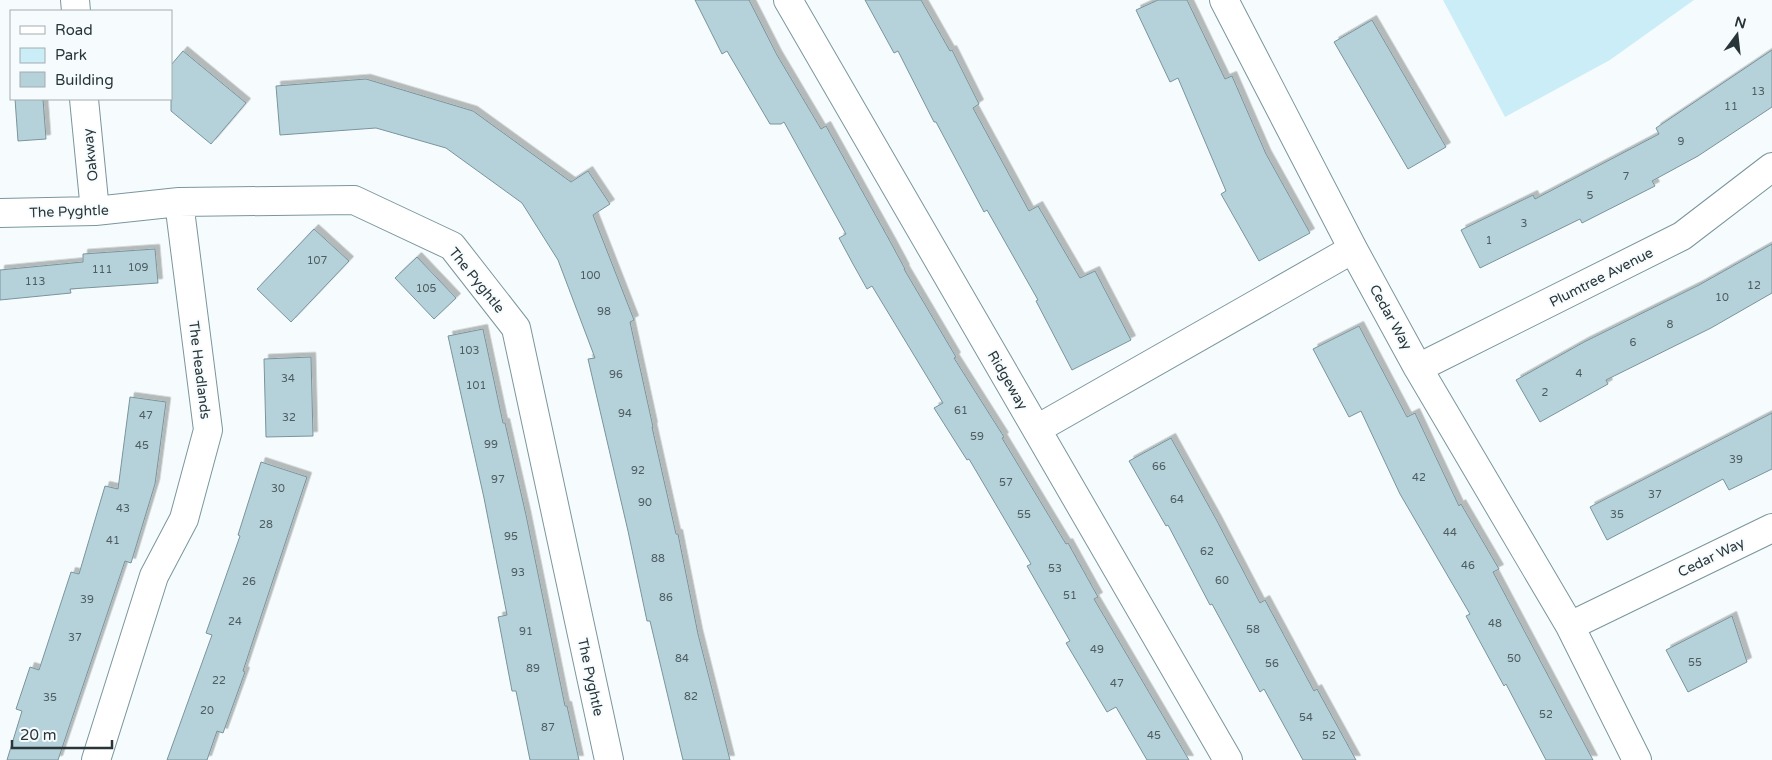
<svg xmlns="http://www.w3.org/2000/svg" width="1772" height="760" font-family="'Varela Round',sans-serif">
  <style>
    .green { fill: #cbedf7 }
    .building { fill: #b5d1d9; stroke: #7a949c; filter: url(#shadow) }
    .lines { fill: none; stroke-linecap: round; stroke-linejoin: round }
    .street-casing { stroke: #7b969d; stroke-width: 30 }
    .street { stroke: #fff; stroke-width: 28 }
    .labels { text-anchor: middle; stroke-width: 4; stroke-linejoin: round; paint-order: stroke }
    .number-label { font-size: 11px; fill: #4d5c61 }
    .street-label { font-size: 14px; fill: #2a3539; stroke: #f6fcfe }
  </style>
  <defs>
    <filter id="shadow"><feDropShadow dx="4.5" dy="-4.5" stdDeviation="0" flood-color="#0004"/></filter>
  </defs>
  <rect width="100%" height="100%" fill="#f6fcfe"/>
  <path class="green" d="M1443,0H1694L1610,60L1505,117Z"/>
  <path class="building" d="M695,0H749L777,55L821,129L826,126L891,243L905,269H904L956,357L954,358L1004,437L1002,438L1066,544L1068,543L1098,597L1094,599L1189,760H1147L1116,707L1107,712L1066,643L1070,641L1027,566L1031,564L969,459L967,460L934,408L943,403L872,286L867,289L853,264L839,238L846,234L784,122L781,124H770L727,51L722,54Z
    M865,0H921L950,51L952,50L979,104L973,108L1029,211L1038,206L1080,278L1095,271L1131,340L1072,370L1036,301L1038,300L987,210L984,212L936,122H934L898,51L894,53Z
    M1158,0H1187L1225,79L1232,76L1266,154L1310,233L1259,261L1221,194L1226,191L1178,78L1170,82L1136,10Z
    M1372,20L1446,147L1408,169L1334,42Z
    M1772,50V107L1698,156L1652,181L1655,186L1582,223L1580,219L1480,268L1461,230L1533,195L1535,199L1659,134L1656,128Z
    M183,51L246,103L211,144L171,111V65Z
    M366,79L473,111L571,182L588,171L610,204L593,215L634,320L630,322L653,427H652L676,534H678L698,634L730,760H683L650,621H647L628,531L588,359L595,358L558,260L522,203L446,148L376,128L280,135L276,86Z
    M15,99H43L46,139L18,141Z
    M314,229L349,261L291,322L257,289Z
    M1772,244V293L1711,328L1606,380L1608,384L1540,422L1516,380L1584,342L1699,285Z
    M155,249L158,283L70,289L71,293L0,300V270L83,262V254Z
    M417,257L456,298L434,319L395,278Z
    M1359,326L1407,417L1415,413L1459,506L1461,504L1499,569L1493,572L1593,760H1546L1506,684L1504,686L1466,616L1470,614L1400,494L1361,411L1349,417L1313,349Z
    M483,329L503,423H505L526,515L565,706H567L579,760H530L516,691H512L498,617L507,615L484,498L448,336Z
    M311,357L313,436L266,437L264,359Z
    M130,397L166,402L155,484L131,563L125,561L58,760H7L22,711L16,709L30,667L39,670L71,572L79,574L105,486L118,489Z
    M1772,413V469L1729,490L1723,479L1607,540L1590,507Z
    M1171,438L1216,519L1260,603L1265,600L1314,691L1317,689L1356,760H1303L1264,689L1260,692L1212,604L1210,605L1168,525L1166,526L1129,461Z
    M261,462L307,477L243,671L245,672L223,733L217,731L207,760H167L212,635L206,633L240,536L238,535Z
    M1732,616L1747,662L1688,692L1666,650Z"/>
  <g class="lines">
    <g class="street-casing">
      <path id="street" d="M75,0L76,11
        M788,0L1228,760
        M1224,0L1353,249L1418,368L1570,626L1637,760
        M84,99L95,211
        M0,213L95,211L179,202L354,200L452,246L516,328L609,760
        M1418,368L1682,236L1772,167
        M1037,429L1353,249
        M1570,626L1772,528
        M96,760L154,576L184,519L208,430L179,202"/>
    </g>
    <use href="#street" class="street"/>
  </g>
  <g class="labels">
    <g class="number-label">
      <text x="1758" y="95">13</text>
      <text x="1731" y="110">11</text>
      <text x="1681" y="145">9</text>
      <text x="1626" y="180">7</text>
      <text x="1590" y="199">5</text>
      <text x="1524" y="227">3</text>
      <text x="1489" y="244">1</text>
      <text x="317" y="264">107</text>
      <text x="138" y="271">109</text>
      <text x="102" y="273">111</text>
      <text x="590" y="279">100</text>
      <text x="35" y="285">113</text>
      <text x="1754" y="289">12</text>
      <text x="426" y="292">105</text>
      <text x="1722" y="301">10</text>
      <text x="604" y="315">98</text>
      <text x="1670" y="328">8</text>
      <text x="1633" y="346">6</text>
      <text x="469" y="354">103</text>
      <text x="1579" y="377">4</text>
      <text x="616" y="378">96</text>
      <text x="288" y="382">34</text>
      <text x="476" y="389">101</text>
      <text x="1545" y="396">2</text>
      <text x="961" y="414">61</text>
      <text x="625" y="417">94</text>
      <text x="146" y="419">47</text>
      <text x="289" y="421">32</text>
      <text x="977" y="440">59</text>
      <text x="491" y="448">99</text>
      <text x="142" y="449">45</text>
      <text x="1736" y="463">39</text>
      <text x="1159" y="470">66</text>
      <text x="638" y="474">92</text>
      <text x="1419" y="481">42</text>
      <text x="498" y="483">97</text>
      <text x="1006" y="486">57</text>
      <text x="278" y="492">30</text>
      <text x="1655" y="498">37</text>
      <text x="1177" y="503">64</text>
      <text x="645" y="506">90</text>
      <text x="123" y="512">43</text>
      <text x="1024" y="518">55</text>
      <text x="1617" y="518">35</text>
      <text x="266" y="528">28</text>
      <text x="1450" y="536">44</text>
      <text x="511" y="540">95</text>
      <text x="113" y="544">41</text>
      <text x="1207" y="555">62</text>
      <text x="658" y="562">88</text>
      <text x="1468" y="569">46</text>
      <text x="1055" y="572">53</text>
      <text x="518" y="576">93</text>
      <text x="1222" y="584">60</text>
      <text x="249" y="585">26</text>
      <text x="1070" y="599">51</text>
      <text x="666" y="601">86</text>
      <text x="87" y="603">39</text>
      <text x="235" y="625">24</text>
      <text x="1495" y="627">48</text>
      <text x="1253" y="633">58</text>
      <text x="526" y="635">91</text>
      <text x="75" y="641">37</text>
      <text x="1097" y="653">49</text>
      <text x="682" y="662">84</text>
      <text x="1514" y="662">50</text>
      <text x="1695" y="666">55</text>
      <text x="1272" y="667">56</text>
      <text x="533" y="672">89</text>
      <text x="219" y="684">22</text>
      <text x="1117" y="687">47</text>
      <text x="691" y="700">82</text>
      <text x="50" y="701">35</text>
      <text x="207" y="714">20</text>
      <text x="1546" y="718">52</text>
      <text x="1306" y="721">54</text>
      <text x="548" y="731">87</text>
      <text x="1154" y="739">45</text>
      <text x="1329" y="739">52</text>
    </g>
    <g class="street-label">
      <text transform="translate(90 155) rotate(-96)" y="5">Oakway</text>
      <text transform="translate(69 211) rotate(-2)" y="5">The Pyghtle</text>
      <text transform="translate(1601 277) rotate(-27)" y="5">Plumtree Avenue</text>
      <text transform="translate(477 280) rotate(51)" y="5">The Pyghtle</text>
      <text transform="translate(1391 317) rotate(61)" y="5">Cedar Way</text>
      <text transform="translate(200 370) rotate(83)" y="5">The Headlands</text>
      <text transform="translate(1008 380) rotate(60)" y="5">Ridgeway</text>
      <text transform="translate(1711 557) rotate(-26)" y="5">Cedar Way</text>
      <text transform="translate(591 677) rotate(78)" y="5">The Pyghtle</text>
    </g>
  </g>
  <rect x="10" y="10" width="162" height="90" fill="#f6fcfe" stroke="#a4acaf"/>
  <rect x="20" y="26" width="25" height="8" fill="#ffffff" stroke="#a4acaf"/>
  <text x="55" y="35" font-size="15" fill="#2a3539">Road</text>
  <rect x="20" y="48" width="25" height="15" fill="#cbedf7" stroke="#a4acaf"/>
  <text x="55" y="60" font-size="15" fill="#2a3539">Park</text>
  <rect x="20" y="72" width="25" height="15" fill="#b5d1d9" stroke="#a4acaf"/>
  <text x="55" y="85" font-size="15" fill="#2a3539">Building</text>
  <g transform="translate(1737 35) rotate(15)" stroke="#f6fcfe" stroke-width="4" paint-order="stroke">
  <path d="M0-4L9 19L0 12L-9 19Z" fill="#2a3539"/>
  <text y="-8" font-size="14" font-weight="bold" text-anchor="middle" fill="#2a3539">N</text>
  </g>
  <path d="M12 740v8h100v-8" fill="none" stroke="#2a3539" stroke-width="2.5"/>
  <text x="20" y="740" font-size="15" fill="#2a3539" stroke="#f6fcfe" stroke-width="4" paint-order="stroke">20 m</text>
</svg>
